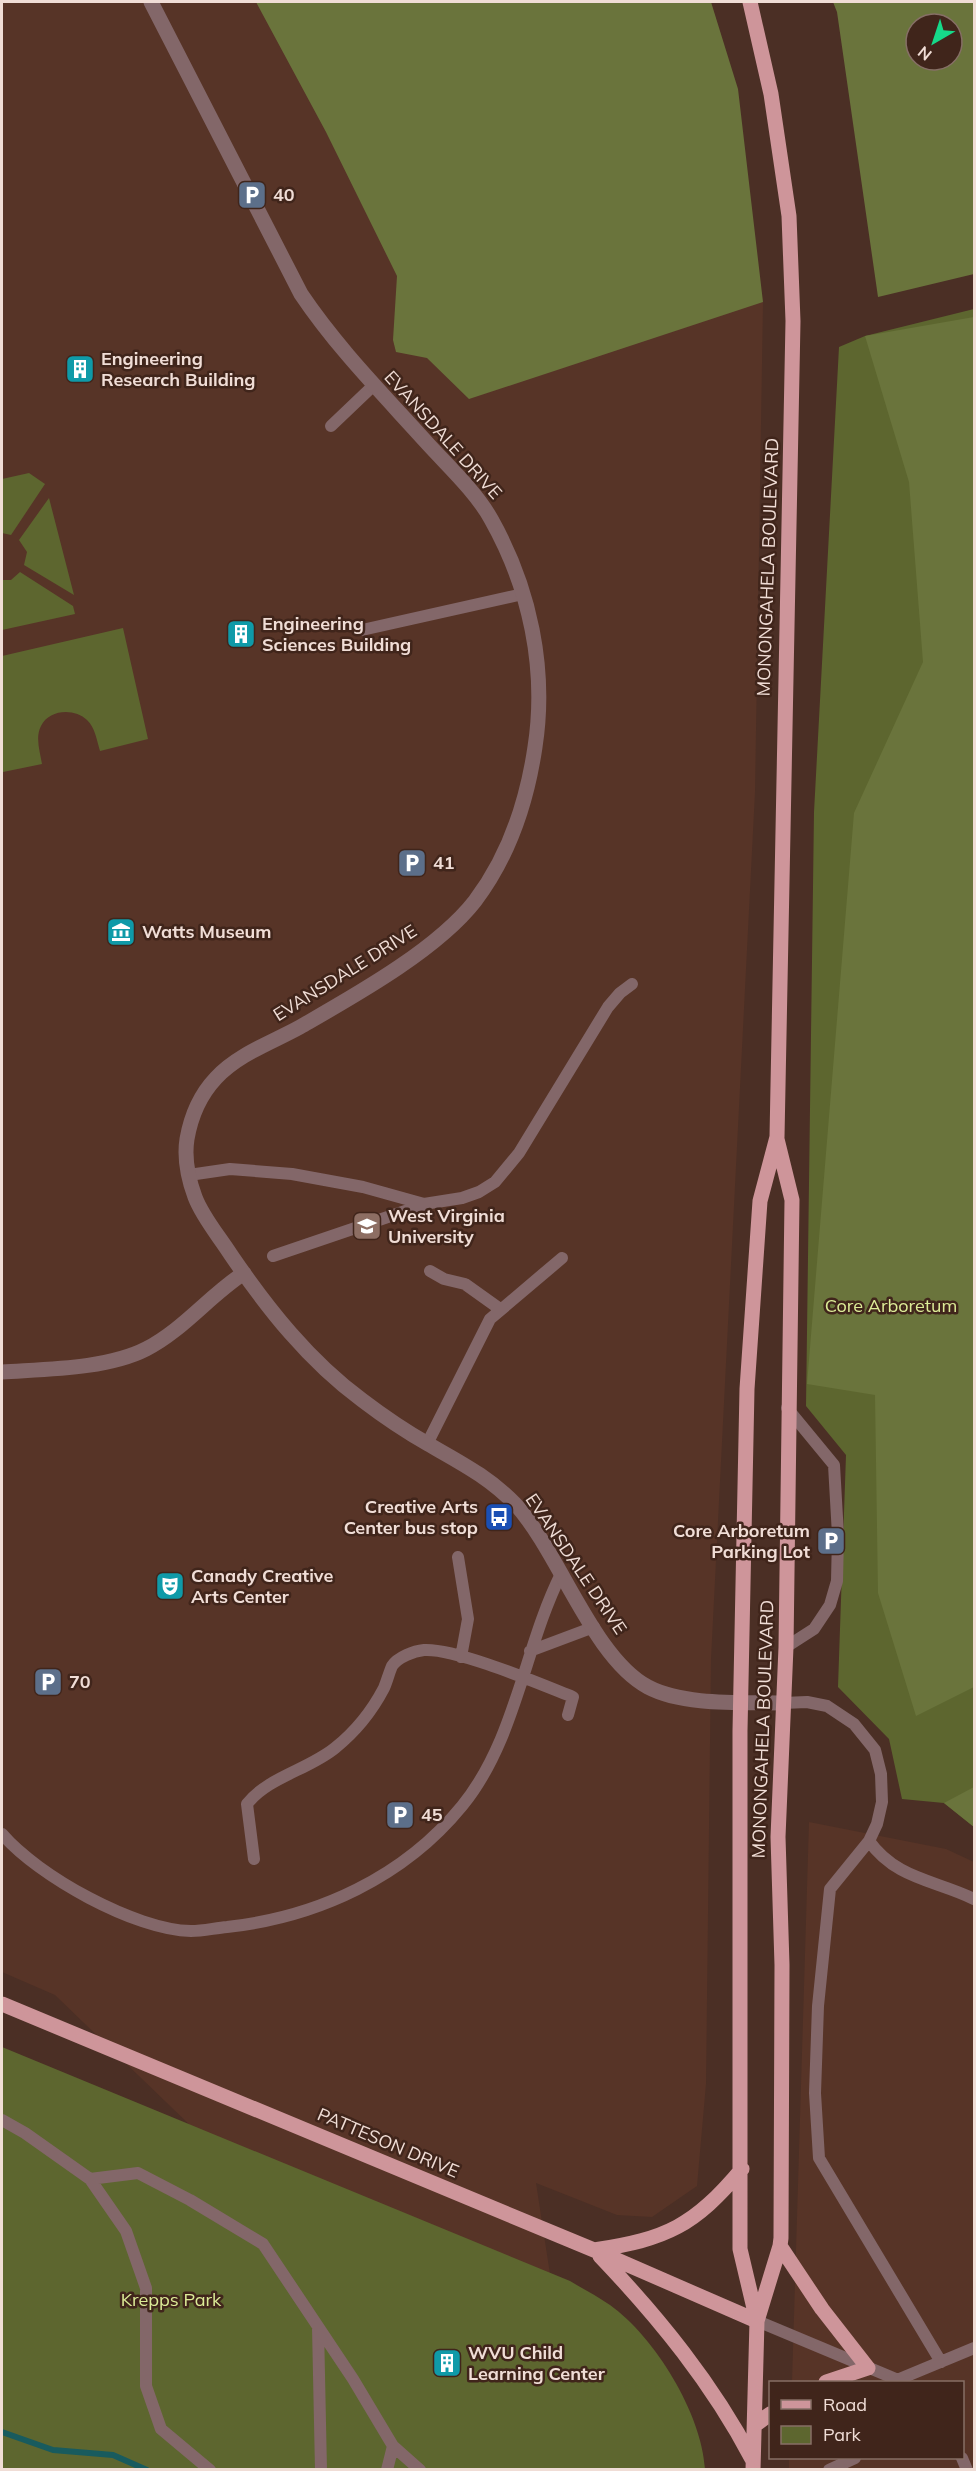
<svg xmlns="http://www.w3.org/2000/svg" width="976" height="2471" font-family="Mulish,sans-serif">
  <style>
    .built { fill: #573427 }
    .green { fill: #5d662f }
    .forest { fill: #6a743c; fill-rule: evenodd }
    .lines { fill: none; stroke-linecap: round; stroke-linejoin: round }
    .stream { stroke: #185b5e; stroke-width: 6 }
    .lane { stroke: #836769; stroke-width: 12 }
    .street { stroke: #836769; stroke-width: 15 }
    .primary { stroke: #ce959a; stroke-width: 15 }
    .labels { text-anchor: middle; stroke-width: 5; stroke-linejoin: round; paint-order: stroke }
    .poi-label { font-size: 18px; font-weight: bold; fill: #f0ddd6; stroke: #40251b; text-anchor: start }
    .street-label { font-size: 18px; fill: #f0ddd6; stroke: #40251b }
    .park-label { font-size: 18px; fill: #dcec97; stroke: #40251b }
  </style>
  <rect width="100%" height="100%" fill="#4b2f25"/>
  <path class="built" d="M2,2H711L722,40L763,302L755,792L711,1659L706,2084L697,2186L652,2217L617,2215L536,2183L580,2469L250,2183L55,1995L2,1972Z
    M809,1822L946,1849L974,1862V2469L789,2470V2458H962V2382H792Z"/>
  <path class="green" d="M974,309V1827L944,1803L902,1799L889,1739L838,1687L846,1455L806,1406L814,812L839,347L865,336Z
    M29,473L45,484L11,535L2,533V479Z
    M49,498L74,595L24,565L27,552L19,540Z
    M20,572L73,606L75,614L2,630V580H11Z
    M123,628L148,739L100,751C97,741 95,727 87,720C75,708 49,709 41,726C35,737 40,752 42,764L3,772L2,656Z
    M2,2047L570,2281C583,2289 597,2296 610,2305C655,2337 702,2414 705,2469H2Z"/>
  <path class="forest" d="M256,2H711L738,89L763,302L469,399L427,358L396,352L393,340L397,276L326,132Z
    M833,2H974V274L878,297L837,12ZM916,24H952V60H916Z
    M974,317V1687L916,1716L878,1593L875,1395L807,1384L854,813L923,662L909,482L865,336Z
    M974,1787V1827L944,1803Z"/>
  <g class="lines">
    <path class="stream" d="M2,2432L53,2450L113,2455L147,2470"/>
    <path class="lane" d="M331,426L374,385
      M362,630L523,594
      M189,1175L230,1169L292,1174L363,1187L424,1204L462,1198L479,1192L495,1182L519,1153L608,1007L620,993L632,984
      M273,1256L423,1205
      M430,1271L444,1279L465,1284L500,1309
      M427,1444L490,1319L562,1258
      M458,1557L468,1619L461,1657
      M786,1647L814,1629L830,1605L837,1581L838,1535L834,1465L787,1408
      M530,1651L594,1627
      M783,1703L807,1702L827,1706L854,1724L875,1750L881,1774L882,1802L877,1824L869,1841L830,1889L818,2006L815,2093L819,2158L941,2362
      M2,1834C38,1876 135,1930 191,1931C203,1931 215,1928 227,1927C318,1917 404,1877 462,1806C516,1740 524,1648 561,1574
      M869,1841C896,1879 935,1880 974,1899
      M254,1859L247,1804C268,1777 308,1770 335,1748C355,1732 372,1711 384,1688C387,1681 389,1673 392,1666C398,1657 414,1651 424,1650C456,1648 540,1684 573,1697L568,1715
      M2,2120L25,2133L90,2179L138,2173L190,2200L263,2244L353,2379L393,2446L420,2470
      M90,2179L126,2231L146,2288V2386L161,2429L210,2470
      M757,2321L903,2382
      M318,2327L321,2470
      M897,2380L974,2348
      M962,2458L967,2470
      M387,2470L393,2446
      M829,2470L855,2458"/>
    <path class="street" d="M151,2L301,294C338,349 384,395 428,444C449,467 476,492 491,519C530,588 547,669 535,747C527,801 509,856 475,901C437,950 354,996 300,1027C273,1042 238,1054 216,1078C200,1095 191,1116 187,1139C184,1158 188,1178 195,1197C203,1218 219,1236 231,1255C268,1309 309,1361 362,1400C383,1416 405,1431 428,1444C461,1463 489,1477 516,1505C559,1552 593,1658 648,1687C684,1706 742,1702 783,1703
      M2,1372C45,1369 107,1369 146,1349C183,1330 209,1296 244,1273"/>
    <path class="primary" d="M750,2L771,94L789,216L793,321L777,1137L760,1201L747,1389L740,1731V2249L757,2321L753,2470
      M2,2004L594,2250L757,2321
      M780,2246L822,2309L868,2368L826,2382
      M594,2250C667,2239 694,2226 742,2169
      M600,2256C659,2318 712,2383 752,2459
      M757,2321L780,2246L781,2238L782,1965L778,1837L786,1647L792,1200L777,1139
      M755,2425L770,2414"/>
  </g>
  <defs>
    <g id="parking-square" transform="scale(1.5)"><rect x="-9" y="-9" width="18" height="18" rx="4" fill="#5c6f8a" stroke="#40251b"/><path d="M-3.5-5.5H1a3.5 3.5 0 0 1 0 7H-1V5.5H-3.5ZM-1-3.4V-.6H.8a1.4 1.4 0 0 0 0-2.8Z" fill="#fff"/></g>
    <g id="building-square" transform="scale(1.5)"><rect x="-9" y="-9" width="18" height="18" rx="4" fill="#0f9aa8" stroke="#40251b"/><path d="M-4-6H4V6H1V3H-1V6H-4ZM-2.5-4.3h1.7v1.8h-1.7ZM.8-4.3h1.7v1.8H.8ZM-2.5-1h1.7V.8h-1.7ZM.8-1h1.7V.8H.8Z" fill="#fff"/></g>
    <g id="museum-square" transform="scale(1.5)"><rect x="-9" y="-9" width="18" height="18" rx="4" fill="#0f9aa8" stroke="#40251b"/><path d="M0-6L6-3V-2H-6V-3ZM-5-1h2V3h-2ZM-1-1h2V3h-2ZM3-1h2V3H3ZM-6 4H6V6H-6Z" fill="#fff"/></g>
    <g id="university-square" transform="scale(1.5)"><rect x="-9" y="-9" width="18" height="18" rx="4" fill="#8d6e63" stroke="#40251b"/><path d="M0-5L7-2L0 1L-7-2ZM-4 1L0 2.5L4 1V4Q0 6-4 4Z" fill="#fff"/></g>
    <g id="bus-square" transform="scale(1.5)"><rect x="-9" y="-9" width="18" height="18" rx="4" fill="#1a4fb4" stroke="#40251b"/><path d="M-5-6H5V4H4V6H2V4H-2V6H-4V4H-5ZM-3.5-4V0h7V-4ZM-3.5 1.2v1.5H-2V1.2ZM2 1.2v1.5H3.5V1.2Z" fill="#fff"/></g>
    <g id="theatre-square" transform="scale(1.5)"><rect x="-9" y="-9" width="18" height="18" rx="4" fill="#0f9aa8" stroke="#40251b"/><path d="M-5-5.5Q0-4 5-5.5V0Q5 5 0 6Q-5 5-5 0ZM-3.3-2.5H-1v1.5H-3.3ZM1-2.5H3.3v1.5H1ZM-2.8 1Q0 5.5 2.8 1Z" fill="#fff"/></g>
  </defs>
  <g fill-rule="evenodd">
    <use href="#parking-square" x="252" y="195"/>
    <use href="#building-square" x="80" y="369"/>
    <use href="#building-square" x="241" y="634"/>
    <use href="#parking-square" x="412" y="863"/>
    <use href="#museum-square" x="121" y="932"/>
    <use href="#university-square" x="367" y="1226"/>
    <use href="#bus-square" x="499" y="1517"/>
    <use href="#parking-square" x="831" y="1541"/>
    <use href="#theatre-square" x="170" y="1586"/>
    <use href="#parking-square" x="48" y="1682"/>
    <use href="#parking-square" x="400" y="1815"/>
    <use href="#building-square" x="447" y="2363"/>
  </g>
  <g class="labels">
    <g class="poi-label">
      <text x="273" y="201">40</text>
      <text x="101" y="365">Engineering<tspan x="101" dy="21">Research Building</tspan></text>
      <text x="262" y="630">Engineering<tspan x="262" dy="21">Sciences Building</tspan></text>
      <text x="433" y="869">41</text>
      <text x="142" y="938">Watts Museum</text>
      <text x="388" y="1222">West Virginia<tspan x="388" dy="21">University</tspan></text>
      <text x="478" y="1513" text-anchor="end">Creative Arts<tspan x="478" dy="21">Center bus stop</tspan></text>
      <text x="810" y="1537" text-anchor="end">Core Arboretum<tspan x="810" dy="21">Parking Lot</tspan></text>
      <text x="191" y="1582">Canady Creative<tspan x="191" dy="21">Arts Center</tspan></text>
      <text x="69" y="1688">70</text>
      <text x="421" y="1821">45</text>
      <text x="468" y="2359">WVU Child<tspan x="468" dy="21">Learning Center</tspan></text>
    </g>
    <g class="street-label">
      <text transform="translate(443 435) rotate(48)" y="6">EVANSDALE DRIVE</text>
      <text transform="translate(768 567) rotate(-88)" y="6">MONONGAHELA BOULEVARD</text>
      <text transform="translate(345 973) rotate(-32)" y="6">EVANSDALE DRIVE</text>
      <text transform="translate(576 1564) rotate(56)" y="6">EVANSDALE DRIVE</text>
      <text transform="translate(763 1729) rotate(-88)" y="6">MONONGAHELA BOULEVARD</text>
      <text transform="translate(388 2143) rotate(23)" y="6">PATTESON DRIVE</text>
    </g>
    <g class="park-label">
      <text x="891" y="1312">Core Arboretum</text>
      <text x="171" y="2306">Krepps Park</text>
    </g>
  </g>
  <rect width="976" height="2471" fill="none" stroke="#f0ddd6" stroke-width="6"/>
  <rect x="769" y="2381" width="195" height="78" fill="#40251b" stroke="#866f66" stroke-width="1.5"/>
  <rect x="781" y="2400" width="30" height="9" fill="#ce959a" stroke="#866f66" stroke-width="1.5"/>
  <text x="823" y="2411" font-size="18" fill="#f0ddd6">Road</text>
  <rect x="781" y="2426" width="30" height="18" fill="#5d662f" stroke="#866f66" stroke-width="1.5"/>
  <text x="823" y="2441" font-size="18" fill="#f0ddd6">Park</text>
  <g transform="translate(934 42) rotate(219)"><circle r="28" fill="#40251b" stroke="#866f66" stroke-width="1.5"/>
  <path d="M0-4.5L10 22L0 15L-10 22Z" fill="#16d989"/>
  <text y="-9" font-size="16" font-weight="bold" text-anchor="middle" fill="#f0ddd6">N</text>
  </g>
</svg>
